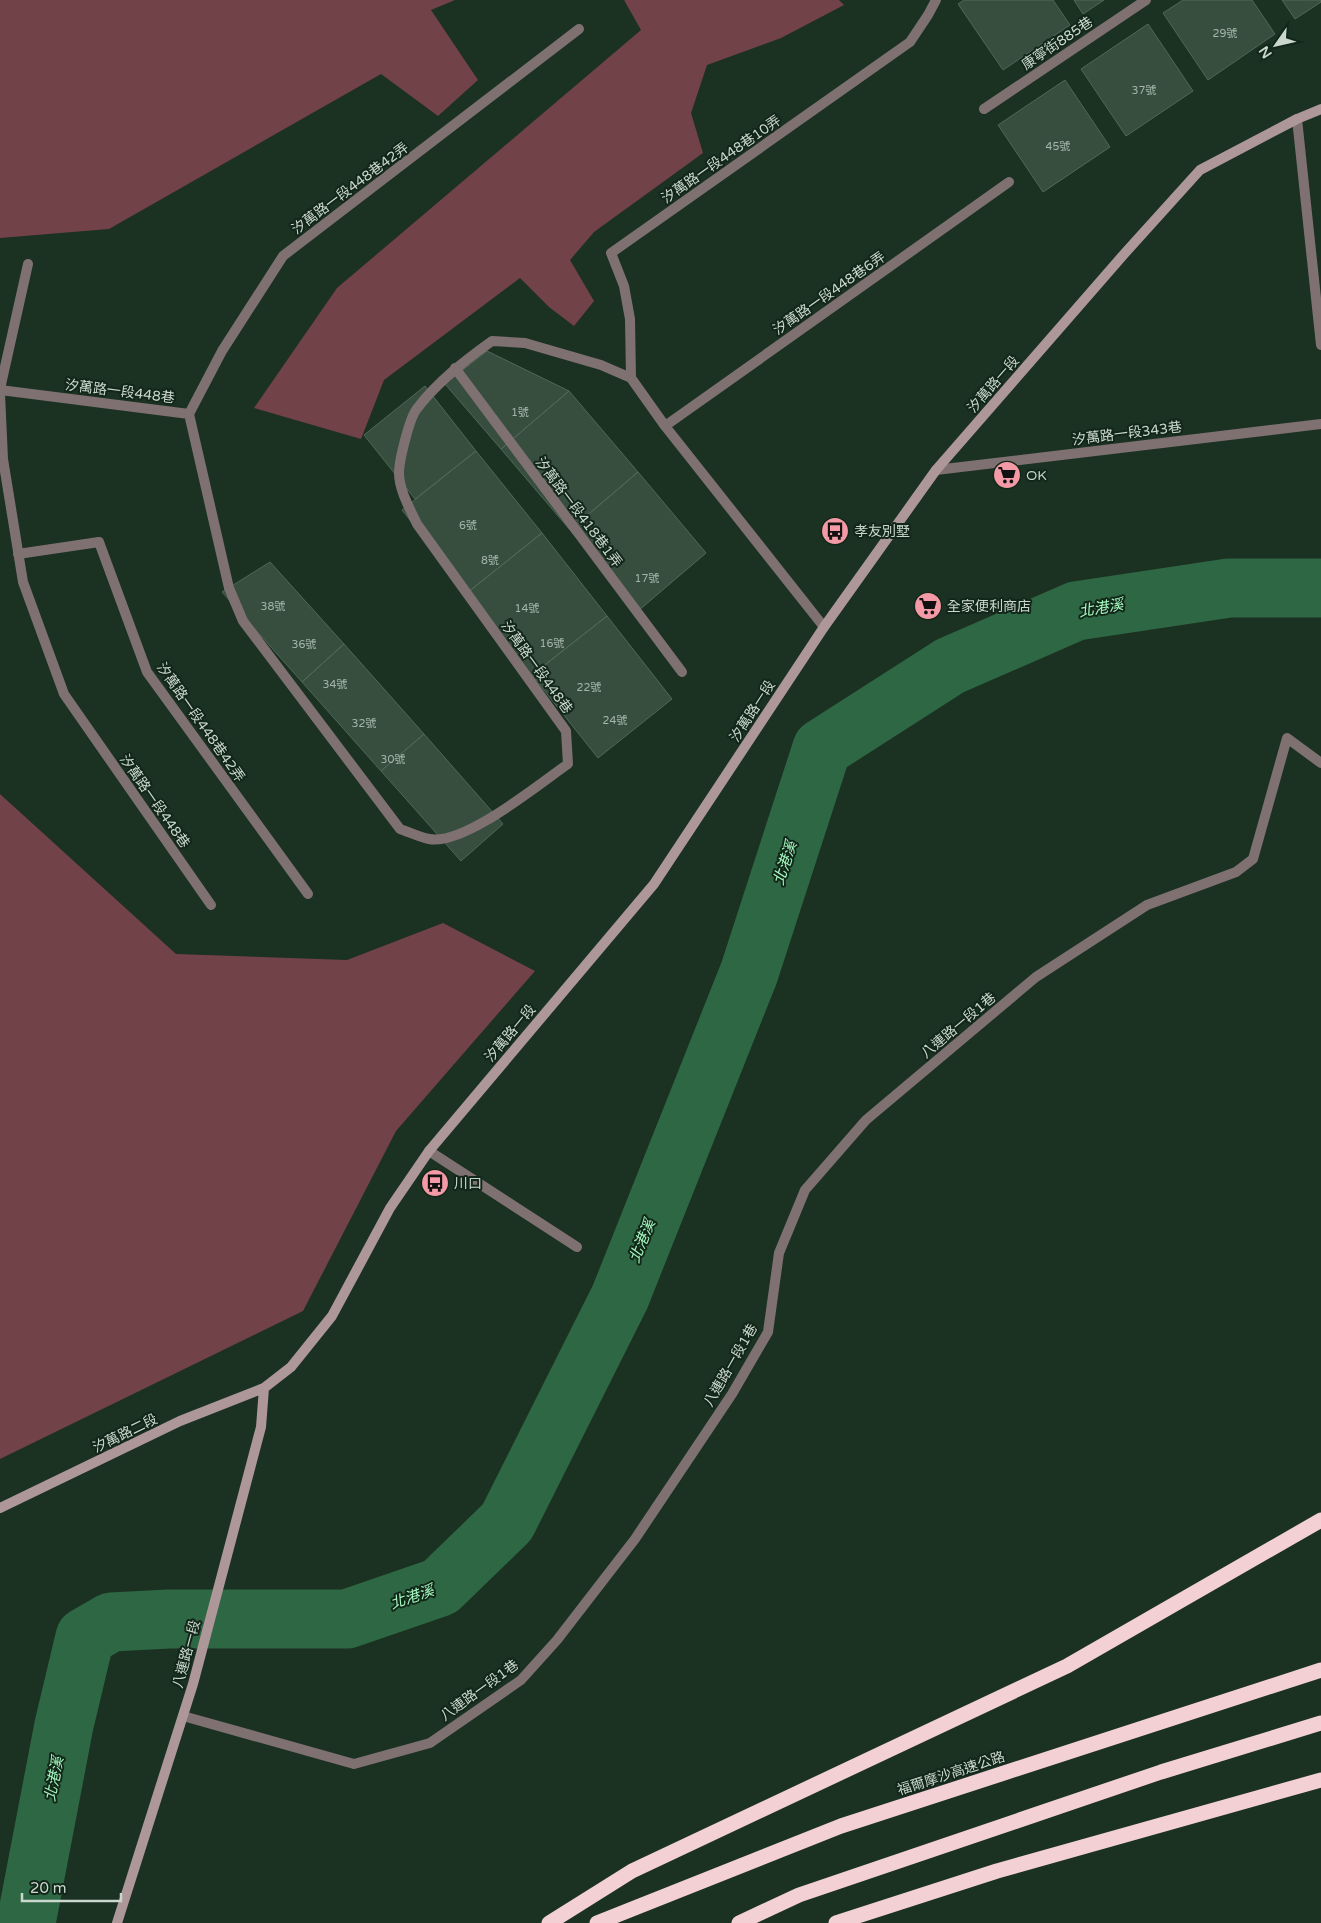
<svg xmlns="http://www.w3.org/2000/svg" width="1321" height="1923" font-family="'Varela Round','Noto Sans TC',sans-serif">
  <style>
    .green { fill: #724249 }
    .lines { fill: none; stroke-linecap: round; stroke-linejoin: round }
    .river { stroke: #2e6743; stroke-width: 59 }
    .building { fill: #374e3e; stroke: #506857 }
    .lane { stroke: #7f7172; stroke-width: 10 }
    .street { stroke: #7f7172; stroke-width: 10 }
    .secondary { stroke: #ae9799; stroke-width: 10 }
    .highway { stroke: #f3d0d4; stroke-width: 15 }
    .labels { text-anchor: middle; stroke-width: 4; stroke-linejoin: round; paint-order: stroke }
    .number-label { font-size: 11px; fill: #a5b5a9 }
    .street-label { font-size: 14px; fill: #cad7cd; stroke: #122719 }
    .poi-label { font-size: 14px; fill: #cad7cd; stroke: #122719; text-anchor: start }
    .water-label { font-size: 15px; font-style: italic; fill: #a5fac0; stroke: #122719 }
  </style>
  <rect width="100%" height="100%" fill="#1b3122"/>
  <path class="green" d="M0,0H455L431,10L478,80L438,116L381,74L109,229L0,238Z
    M624,0H839L844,5L781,38L707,65L691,113L703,153L594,232L570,260L594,301L574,326L549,307L520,278L384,380L361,439L254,408L337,288L641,30Z
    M0,794L176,954L347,960L443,923L535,971L396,1131L303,1311L0,1459Z"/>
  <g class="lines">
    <path class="river" d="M26,1923L64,1725L85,1637L111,1622L169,1619H347L440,1587L507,1522L620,1297L749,973L822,748L950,666L1076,611L1229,588H1321"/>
  </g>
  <path class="building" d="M964,0H1053L1070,25L1003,70L958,4Z
    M1074,0H1104L1083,14Z
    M1183,0H1252L1275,34L1208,80L1163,13Z
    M1282,0H1321V2L1295,19Z
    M1148,24L1193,91L1126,136L1081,69Z
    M1065,80L1110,147L1043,192L998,125Z
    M487,351L569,391L501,449L445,384Z
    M425,386L476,451L415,499L364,435Z
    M569,391L638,472L570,530L501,449Z
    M476,451L542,533L467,593L402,510Z
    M638,472L706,553L638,611L570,530Z
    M542,533L607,616L532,675L467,593Z
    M270,562L344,644L302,682L222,592Z
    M607,616L672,699L598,758L532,675Z
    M344,644L424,734L381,771L302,682Z
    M424,734L503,824L461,861L381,771Z"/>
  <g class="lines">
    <path class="lane" d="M1297,119L1321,345
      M631,378L630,319L624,286L611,253L910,42L928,15L936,0
      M0,390L189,414L229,588L243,621L400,829C409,832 419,837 429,839C464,846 539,784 568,764L566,731L417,524C410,509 399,490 399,473C399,461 409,420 416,410C436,383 464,361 492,341L525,343L601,365L631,378L665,426L824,627
      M0,394L3,459L23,582L64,694L211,905
      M189,414L222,351L283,256L579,29
      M665,426L1009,182
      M936,470L1321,424
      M18,554L99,542L147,672L308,894
      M183,1716L354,1764L430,1743L521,1680L557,1640L635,1539L732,1394L768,1332L779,1253L805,1190L866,1120L1036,977L1147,905L1236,872L1253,859L1287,738L1321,763"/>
    <path class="street" d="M984,109L1146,0
      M455,368L682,672
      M0,389L28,264
      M429,1151L577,1247"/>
    <path class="secondary" d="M0,1508L180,1421L264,1388L291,1367L332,1316L390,1208L429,1151L654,884L824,627L936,470L1125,253L1200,170L1297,119L1321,109
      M117,1923L193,1684L261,1427L264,1388"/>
    <path class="highway" d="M549,1923L632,1871L1067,1666L1321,1520
      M597,1923L841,1826L1321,1670
      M739,1923L799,1895L1161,1772L1321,1723
      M836,1923L997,1871L1321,1780"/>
  </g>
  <defs>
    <g id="supermarket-disc" transform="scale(1.4375)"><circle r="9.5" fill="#f49aa6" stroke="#122719"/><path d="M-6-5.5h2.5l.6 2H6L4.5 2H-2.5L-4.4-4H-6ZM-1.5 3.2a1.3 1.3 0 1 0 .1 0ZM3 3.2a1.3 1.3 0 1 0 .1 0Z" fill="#111"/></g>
    <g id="bus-disc" transform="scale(1.4375)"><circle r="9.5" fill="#f49aa6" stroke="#122719"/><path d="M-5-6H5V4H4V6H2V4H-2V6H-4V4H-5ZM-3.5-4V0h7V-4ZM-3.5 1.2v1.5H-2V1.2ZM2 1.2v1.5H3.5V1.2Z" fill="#111"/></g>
  </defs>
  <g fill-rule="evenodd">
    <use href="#supermarket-disc" x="1007" y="475"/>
    <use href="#bus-disc" x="835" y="531"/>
    <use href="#supermarket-disc" x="928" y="606"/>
    <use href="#bus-disc" x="435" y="1183"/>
  </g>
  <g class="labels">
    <g class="number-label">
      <text x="1225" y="37">29號</text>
      <text x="1144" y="94">37號</text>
      <text x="1058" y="150">45號</text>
      <text x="520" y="416">1號</text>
      <text x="468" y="529">6號</text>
      <text x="490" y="564">8號</text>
      <text x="647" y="582">17號</text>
      <text x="273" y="610">38號</text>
      <text x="527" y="612">14號</text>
      <text x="552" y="647">16號</text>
      <text x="304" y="648">36號</text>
      <text x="335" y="688">34號</text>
      <text x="589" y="691">22號</text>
      <text x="615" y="724">24號</text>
      <text x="364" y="727">32號</text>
      <text x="393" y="763">30號</text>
    </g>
    <g class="street-label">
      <text transform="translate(1057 43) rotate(-34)" y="5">康寧街885巷</text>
      <text transform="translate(721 159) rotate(-35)" y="5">汐萬路一段448巷10弄</text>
      <text transform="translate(350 188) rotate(-37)" y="5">汐萬路一段448巷42弄</text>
      <text transform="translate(829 293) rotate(-35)" y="5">汐萬路一段448巷6弄</text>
      <text transform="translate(993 384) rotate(-49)" y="5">汐萬路一段</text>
      <text transform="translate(120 391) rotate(7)" y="5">汐萬路一段448巷</text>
      <text transform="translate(1127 433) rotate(-7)" y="5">汐萬路一段343巷</text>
      <text transform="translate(579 512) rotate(53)" y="5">汐萬路一段418巷1弄</text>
      <text transform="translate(537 667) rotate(54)" y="5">汐萬路一段448巷</text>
      <text transform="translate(752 711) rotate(-57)" y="5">汐萬路一段</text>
      <text transform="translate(201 722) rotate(55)" y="5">汐萬路一段448巷42弄</text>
      <text transform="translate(155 801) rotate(55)" y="5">汐萬路一段448巷</text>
      <text transform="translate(958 1025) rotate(-40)" y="5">八連路一段1巷</text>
      <text transform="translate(510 1033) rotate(-50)" y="5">汐萬路一段</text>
      <text transform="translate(730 1365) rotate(-60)" y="5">八連路一段1巷</text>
      <text transform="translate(125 1433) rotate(-26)" y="5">汐萬路二段</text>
      <text transform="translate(186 1654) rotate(-75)" y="5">八連路一段</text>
      <text transform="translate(479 1690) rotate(-36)" y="5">八連路一段1巷</text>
      <text transform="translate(951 1773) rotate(-18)" y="5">福爾摩沙高速公路</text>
    </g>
    <g class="poi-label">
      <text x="1026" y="480">OK</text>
      <text x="854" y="536">孝友別墅</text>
      <text x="947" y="611">全家便利商店</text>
      <text x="454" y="1188">川口</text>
    </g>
    <g class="water-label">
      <text transform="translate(1101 608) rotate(-10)" y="5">北港溪</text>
      <text transform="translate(785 863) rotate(-72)" y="5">北港溪</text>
      <text transform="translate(642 1241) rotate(-68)" y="5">北港溪</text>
      <text transform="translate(412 1597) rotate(-19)" y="5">北港溪</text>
      <text transform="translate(54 1779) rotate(-79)" y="5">北港溪</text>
    </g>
  </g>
  <g transform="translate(1276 45) rotate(236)" stroke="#122719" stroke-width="4" paint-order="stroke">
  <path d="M0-4L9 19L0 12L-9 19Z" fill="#cad7cd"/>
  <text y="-8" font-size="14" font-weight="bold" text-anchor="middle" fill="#cad7cd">N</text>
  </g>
  <path d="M22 1893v8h99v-8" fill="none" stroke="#cad7cd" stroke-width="2.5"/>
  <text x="30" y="1893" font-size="15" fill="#cad7cd" stroke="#122719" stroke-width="4" paint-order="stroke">20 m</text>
</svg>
